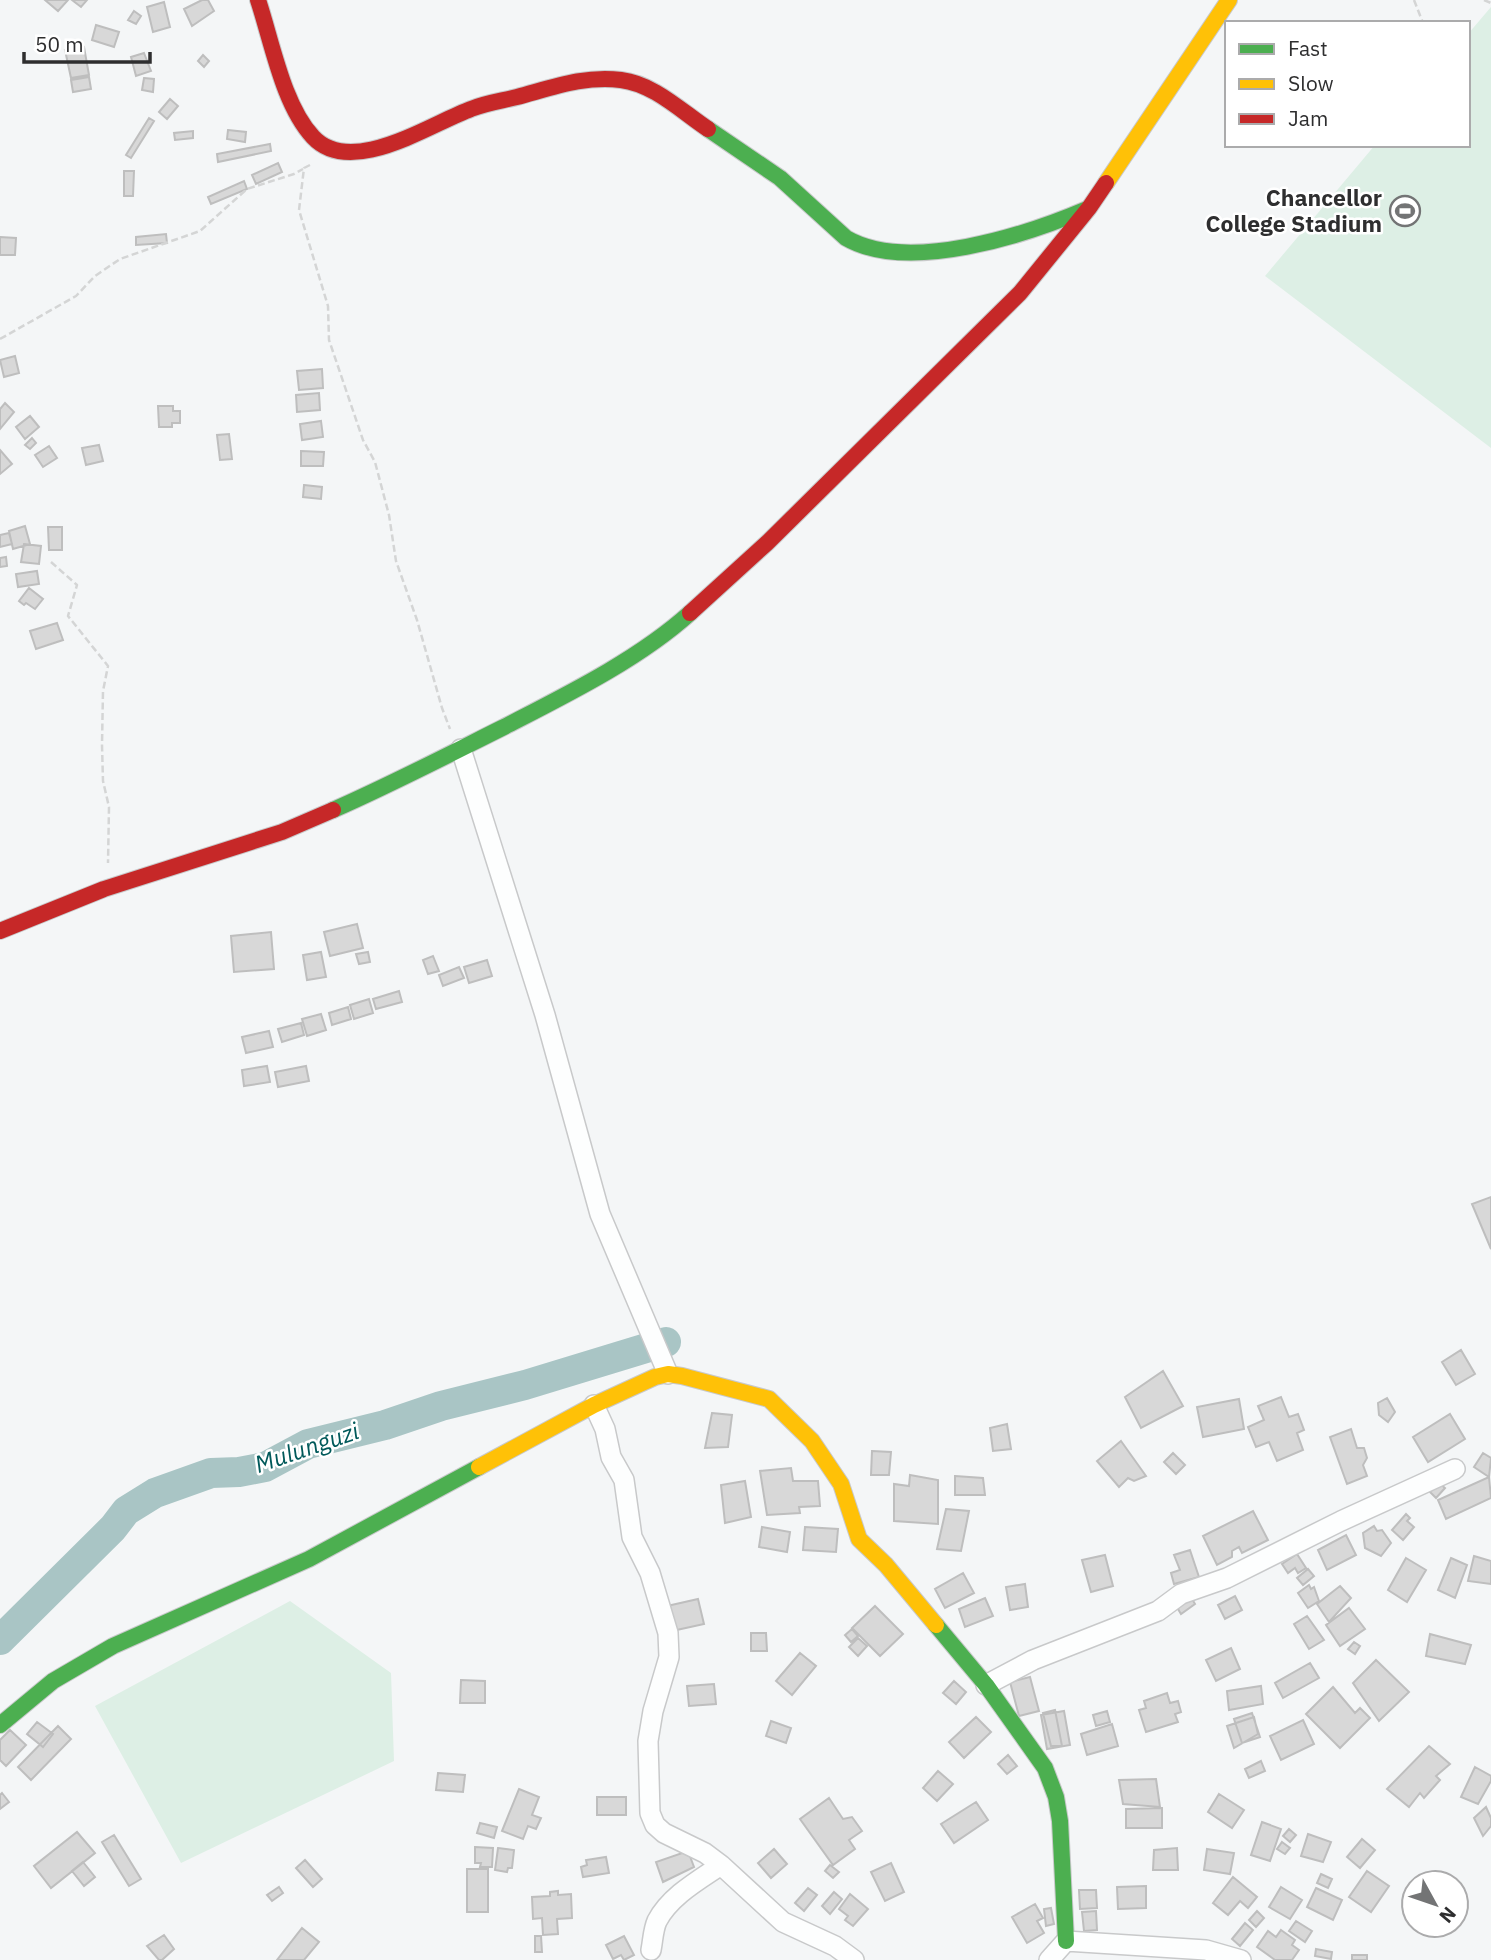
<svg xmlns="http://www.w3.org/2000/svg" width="1491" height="1960" font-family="'IBM Plex Sans',sans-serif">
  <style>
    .green { fill: #ddefe5 }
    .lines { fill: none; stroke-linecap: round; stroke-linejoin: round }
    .river { stroke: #a9c5c5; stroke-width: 30 }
    .building { fill: #d8d8d8; stroke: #bebebe; stroke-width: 2 }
    .street-casing { stroke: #c8c9ca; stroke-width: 22 }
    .fast-casing { stroke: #c8c9ca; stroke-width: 18 }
    .slow-casing { stroke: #c8c9ca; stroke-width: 18 }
    .jam-casing { stroke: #c8c9ca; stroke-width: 18 }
    .path { stroke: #d4d5d5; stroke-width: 2.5; stroke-dasharray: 7 3.5; stroke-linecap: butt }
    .street { stroke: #fdfefe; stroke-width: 19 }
    .fast { stroke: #4caf50; stroke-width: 16 }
    .slow { stroke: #ffc107; stroke-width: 16 }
    .jam { stroke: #c62828; stroke-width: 16 }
    .labels { text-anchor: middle; stroke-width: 5; stroke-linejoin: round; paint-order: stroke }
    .poi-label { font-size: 23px; font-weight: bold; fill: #2e2e2f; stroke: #fff; text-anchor: end }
    .water-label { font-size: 24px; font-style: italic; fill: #00595a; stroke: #fff }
  </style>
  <rect width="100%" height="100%" fill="#f4f6f7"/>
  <path class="green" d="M1491,7V448L1265,276L1375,145H1468V34Z
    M290,1601L391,1673L394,1761L181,1863L95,1706Z"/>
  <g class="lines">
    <path class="river" d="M0,1640L113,1528L126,1511L155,1493L211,1473L239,1472L265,1467L308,1444L385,1425L441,1406L525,1385L666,1342"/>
  </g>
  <path class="building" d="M45,0H68L58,11Z
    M72,0H87L81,7Z
    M202,0H208L214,11L192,26L184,9Z
    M164,2L170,27L153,32L147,7Z
    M134,11L141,16L136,24L128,20Z
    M96,25L119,32L114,47L92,40Z
    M84,47L89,75L71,78L65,50Z
    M144,53L151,71L136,76L131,57Z
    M203,55L209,61L204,67L198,61Z
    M89,77L91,89L73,92L71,80Z
    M144,78L154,79L153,92L142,90Z
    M170,99L178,106L167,119L159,112Z
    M149,118L154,121L131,158L126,155Z
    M228,130L246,132L245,142L227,139Z
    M193,131V138L175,140L174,133Z
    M270,144L271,151L218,162L217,154Z
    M278,163L282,172L256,184L252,175Z
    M124,171H134L133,196H124Z
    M244,181L247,189L211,204L208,197Z
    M166,234L167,243L136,245V237Z
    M0,237L16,238L15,255H0Z
    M15,356L19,373L4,377L0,360Z
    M322,369L323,388L299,390L297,371Z
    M319,393L320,410L297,412L296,395Z
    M5,403L14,412L0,429V409Z
    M158,406H173V411H180V423H172V427H159Z
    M30,416L39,427L25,439L16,427Z
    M321,421L323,437L302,440L300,424Z
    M229,434L232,459L220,460L217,435Z
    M32,438L36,443L30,449L25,445Z
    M99,445L103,461L86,465L82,448Z
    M49,446L57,458L43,467L35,455Z
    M0,450L12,464L0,474Z
    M301,451L324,452L323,466H301Z
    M304,485L322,487L321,499L303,497Z
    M25,526L30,544L13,549L9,531Z
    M48,527H62V550H49Z
    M9,533L12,544L0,547V535Z
    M24,544L41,546L39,564L21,562Z
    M6,557L7,566L0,567V558Z
    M37,571L39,584L18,587L16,574Z
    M29,588L43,599L35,609L26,603L24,605L19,601Z
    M57,623L63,640L36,649L30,631Z
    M357,924L363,948L330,956L324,932Z
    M271,932L274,969L234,972L231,936Z
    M321,952L326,977L307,980L303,955Z
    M368,952L370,962L359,964L356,954Z
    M433,956L439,971L428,974L423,960Z
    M487,960L492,976L469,983L464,967Z
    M459,967L464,978L443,986L439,975Z
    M399,991L402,1002L376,1009L373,999Z
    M369,999L373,1013L354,1019L350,1005Z
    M348,1007L351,1019L332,1025L329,1013Z
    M321,1014L326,1030L307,1036L302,1019Z
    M301,1023L304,1035L282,1042L278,1029Z
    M269,1031L273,1047L246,1053L242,1037Z
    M267,1066L270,1082L244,1086L242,1070Z
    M306,1066L309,1081L278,1087L275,1072Z
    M1491,1197V1249L1472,1204Z
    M1461,1350L1475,1374L1456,1385L1442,1362Z
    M1163,1371L1183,1406L1141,1428L1125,1397Z
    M1281,1397L1289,1417L1298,1414L1304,1430L1297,1433L1303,1450L1277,1461L1269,1442L1256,1447L1248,1427L1264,1420L1258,1406Z
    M1387,1398L1395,1412L1388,1422L1379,1415L1378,1403Z
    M1239,1399L1244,1429L1203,1437L1197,1407Z
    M712,1413L732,1415L728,1447L705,1448Z
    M1450,1414L1465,1439L1428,1462L1413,1437Z
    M1007,1424L1011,1449L993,1451L990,1428Z
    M1351,1429L1357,1448H1364L1367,1458L1363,1465L1367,1476L1347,1484L1330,1437Z
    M1121,1441L1146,1476L1134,1481L1128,1478L1119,1487L1097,1461Z
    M872,1451L891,1452L889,1475H871Z
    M1173,1453L1185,1465L1176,1474L1164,1462Z
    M1483,1453L1491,1458L1489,1477L1474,1467Z
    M791,1468L793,1481H818L820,1506L799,1507L800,1513L767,1515L760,1471Z
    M910,1475L938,1480V1524L894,1521V1484L909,1486Z
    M955,1476L983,1478L985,1495H955Z
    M1489,1477L1491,1498L1446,1519L1438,1500Z
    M745,1481L751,1517L725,1523L721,1485Z
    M1439,1483L1445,1488L1436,1498L1430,1492Z
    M946,1509L969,1511L961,1551L937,1549Z
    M1253,1511L1268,1540L1242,1553L1239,1547L1232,1551V1557L1217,1565L1203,1536Z
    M1406,1514L1410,1518L1407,1521L1414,1527L1403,1540L1392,1530Z
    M1374,1526L1377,1531L1382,1530L1391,1543L1381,1556L1365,1548L1363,1533Z
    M762,1527L790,1532L787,1552L759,1547Z
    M805,1527L838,1529L836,1552L803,1550Z
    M1346,1535L1356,1555L1327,1570L1318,1550Z
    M1190,1550L1199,1577L1174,1584L1171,1573L1180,1570L1174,1555Z
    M1297,1554L1306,1568L1298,1573L1295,1568L1288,1573L1282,1564Z
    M1105,1555L1113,1586L1091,1592L1082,1560Z
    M1474,1556L1491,1561V1584L1468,1581Z
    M1406,1558L1426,1570L1407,1602L1388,1590Z
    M1451,1558L1467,1565L1455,1598L1438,1590Z
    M1308,1569L1314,1576L1303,1585L1297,1578Z
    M963,1573L974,1593L945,1608L935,1589Z
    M1025,1584L1028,1607L1010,1610L1006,1587Z
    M1309,1585L1311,1589L1314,1587L1319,1601L1308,1608L1298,1593Z
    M1340,1586L1351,1598L1329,1622L1317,1604Z
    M1189,1594L1195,1604L1181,1614L1175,1604Z
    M1235,1596L1242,1610L1225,1619L1218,1605Z
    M985,1598L993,1616L965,1627L959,1609Z
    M698,1599L704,1624L672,1631L667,1606Z
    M875,1606L903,1634L880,1656L852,1628Z
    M1349,1608L1365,1629L1340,1646L1326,1625Z
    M1307,1616L1324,1640L1309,1649L1294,1624Z
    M852,1629L858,1636L851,1642L845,1635Z
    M751,1633H766L767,1651H751Z
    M1430,1634L1471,1645L1465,1664L1426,1656Z
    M858,1638L867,1646L858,1656L849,1647Z
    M1354,1642L1360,1646L1355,1654L1348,1649Z
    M1231,1648L1240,1669L1216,1681L1206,1660Z
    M800,1653L816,1666L792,1695L776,1681Z
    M1376,1660L1409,1692L1379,1721L1353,1683Z
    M1310,1663L1319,1678L1283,1698L1275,1683Z
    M1030,1677L1039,1711L1019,1716L1010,1682Z
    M461,1680L485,1681V1703H460Z
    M954,1681L966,1692L956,1704L943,1693Z
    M714,1684L716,1704L689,1706L687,1686Z
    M1261,1686L1263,1704L1229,1710L1227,1691Z
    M1333,1687L1355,1713L1360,1708L1370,1718L1340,1748L1306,1714Z
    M1167,1693L1170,1703L1178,1701L1181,1712L1175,1714L1178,1722L1146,1732L1139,1710L1146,1708L1144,1701Z
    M1055,1710L1062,1746H1051L1043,1713Z
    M1064,1711L1070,1745L1047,1749L1041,1715Z
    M1107,1711L1110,1722L1096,1726L1093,1715Z
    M1252,1713L1260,1737L1242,1743L1234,1719Z
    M976,1717L991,1732L964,1758L949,1742Z
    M1254,1717L1258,1734L1234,1748L1227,1726Z
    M1303,1720L1314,1744L1281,1760L1270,1736Z
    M771,1721L791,1728L786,1743L766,1736Z
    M37,1722L53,1734L43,1747L27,1734Z
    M1112,1724L1118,1746L1087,1755L1081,1734Z
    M58,1726L71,1739L31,1780L18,1767Z
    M10,1730L26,1745L6,1766L0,1760V1740Z
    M1429,1746L1450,1764L1436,1776L1440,1780L1424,1798L1420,1793L1409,1807L1387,1789Z
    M1008,1755L1017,1766L1007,1774L998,1764Z
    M1261,1761L1265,1771L1249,1778L1245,1769Z
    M1475,1767L1491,1776V1781L1478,1804L1461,1797Z
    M938,1771L953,1784L937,1801L923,1788Z
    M438,1773L465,1775L463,1792L436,1790Z
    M1156,1779L1160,1807L1123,1804L1119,1780Z
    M519,1789L539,1797L532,1815L541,1818L536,1829L528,1826L523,1839L502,1831Z
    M2,1793L9,1802L0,1809V1795Z
    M1219,1794L1244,1810L1232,1828L1208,1812Z
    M597,1797H626V1815H597Z
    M829,1798L843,1819L852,1817L862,1831L849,1840L855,1849L833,1865L800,1819Z
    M976,1802L988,1820L954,1843L941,1824Z
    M1486,1807L1491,1818V1826L1483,1836L1474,1818Z
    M1162,1808V1828H1126V1809Z
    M1262,1822L1281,1829L1270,1861L1251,1855Z
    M480,1823L497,1827L494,1838L477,1833Z
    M1289,1829L1296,1835L1290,1842L1283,1836Z
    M77,1832L95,1853L51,1888L34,1866Z
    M1308,1834L1331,1842L1323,1862L1301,1856Z
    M114,1835L141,1879L129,1886L102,1842Z
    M1362,1839L1375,1850L1360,1868L1347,1857Z
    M1282,1842L1290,1848L1285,1854L1277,1849Z
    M475,1847L493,1848L492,1867H480L481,1863H475Z
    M498,1848L514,1850L512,1868H508L507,1872L495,1870Z
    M1177,1848L1178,1870H1153L1154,1850Z
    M774,1849L787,1864L771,1878L758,1863Z
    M1207,1849L1234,1853L1230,1874L1204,1870Z
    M688,1851L694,1867L663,1882L656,1862Z
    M606,1857L609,1873L583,1877L581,1867L587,1865L586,1860Z
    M305,1860L322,1879L313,1887L296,1868Z
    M83,1862L95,1877L84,1886L72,1871Z
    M891,1863L904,1892L885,1901L871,1872Z
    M830,1865L839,1872L833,1878L825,1871Z
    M467,1869H488V1912H467Z
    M1367,1871L1389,1886L1371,1912L1349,1897Z
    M1321,1874L1332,1879L1328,1888L1317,1883Z
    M1233,1877L1257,1897L1248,1908L1240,1901L1228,1915L1213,1903Z
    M1146,1886V1908L1118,1909L1117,1887Z
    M279,1887L283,1893L272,1901L267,1895Z
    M1281,1887L1302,1900L1290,1919L1269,1907Z
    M808,1888L817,1895L804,1911L795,1903Z
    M1316,1888L1342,1900L1333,1920L1307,1907Z
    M1079,1890H1096L1097,1908L1080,1909Z
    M558,1891V1895L571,1894L572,1918L557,1919L558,1934L543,1935L542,1918L533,1919L532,1897L550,1896V1892Z
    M834,1892L842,1899L830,1914L822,1906Z
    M850,1894L868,1909L853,1926L845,1920L848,1916L839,1909Z
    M1035,1904L1043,1918L1037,1921L1044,1933L1027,1943L1012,1917Z
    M1051,1908L1054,1924L1046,1926L1044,1909Z
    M1096,1911L1097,1930L1084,1931L1082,1912Z
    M1257,1911L1264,1918L1256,1927L1249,1920Z
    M1296,1921L1312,1931L1305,1942L1289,1931Z
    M1245,1923L1253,1930L1240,1946L1232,1939Z
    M302,1928L319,1942L304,1960H277Z
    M1281,1930L1295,1940L1292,1945L1299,1950L1292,1960H1275L1257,1947L1268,1931L1276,1937Z
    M164,1935L174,1949L162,1960H159L147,1946Z
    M535,1936H541L542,1952H535Z
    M624,1936L634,1955L624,1960L621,1955L613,1959L606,1945Z
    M1316,1949L1332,1952L1331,1959L1315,1956Z
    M1352,1955H1367V1960H1352Z"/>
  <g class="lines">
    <g class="street-casing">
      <path id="street" d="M461,749L545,1015L600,1214L668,1374
        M594,1405L605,1429L611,1457L624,1480L632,1537L650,1573L668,1633L669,1657L653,1711L648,1741L650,1813L655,1825L664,1833L705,1853L721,1865
        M986,1685L1033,1660L1158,1611L1181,1594L1227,1578L1341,1521L1455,1469
        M651,1950C653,1940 653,1930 657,1921C670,1896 699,1880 721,1865L783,1922L835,1946L854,1960
        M1049,1960L1066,1941L1206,1950L1241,1960"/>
    </g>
    <g class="fast-casing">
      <path id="fast" d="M708,129L780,178L846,238C908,274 1026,235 1087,209
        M333,810C390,785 446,756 502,728C564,696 638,660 690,613
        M936,1625L986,1685L1045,1768L1056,1797L1060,1821L1066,1941
        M0,1725L53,1681L113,1646L309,1559L479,1467"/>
    </g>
    <g class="slow-casing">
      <path id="slow" d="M1106,183L1229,0
        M479,1467L594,1405L655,1377L668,1374L682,1376L769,1399L812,1441L841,1484L859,1539L886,1565L936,1625"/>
    </g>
    <g class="jam-casing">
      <path id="jam" d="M258,0C272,42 283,105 313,137C351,178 430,124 471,109C485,103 501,101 517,97C551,88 585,75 621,80C654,84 681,111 708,129
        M690,613L767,543L1020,293L1089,208L1106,183
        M0,931L104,889L282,832L333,810"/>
    </g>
    <path class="path" d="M1414,0L1423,23
      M1484,0L1491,3
      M310,165L304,168L299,210L328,306L329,340L363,440L375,462L389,515L396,561L417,620L442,708L450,729
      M0,339L76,296L95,276L120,259L200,231L247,189L294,174L303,169
      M51,562L77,585L68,616L108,666L103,691L102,745L103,781L109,807L108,863"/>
    <use href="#street" class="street"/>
    <use href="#fast" class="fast"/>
    <use href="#slow" class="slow"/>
    <use href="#jam" class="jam"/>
  </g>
  <defs>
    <g id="stadium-ring" transform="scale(1.575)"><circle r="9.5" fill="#fff" stroke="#737475" stroke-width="1.5"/><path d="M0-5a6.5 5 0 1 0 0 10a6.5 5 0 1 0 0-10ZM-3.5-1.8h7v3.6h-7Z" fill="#737475"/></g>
  </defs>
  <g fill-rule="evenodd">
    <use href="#stadium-ring" x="1405" y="211"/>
  </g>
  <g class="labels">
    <g class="poi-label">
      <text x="1382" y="206">Chancellor<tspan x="1382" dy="26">College Stadium</tspan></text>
    </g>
    <g class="water-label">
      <text transform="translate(307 1448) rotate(-19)" y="8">Mulunguzi</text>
    </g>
  </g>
  <rect x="1225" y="21" width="245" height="126" fill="#ffffff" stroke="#ababac" stroke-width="2"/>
  <rect x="1239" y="44" width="35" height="10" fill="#4caf50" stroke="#ababac" stroke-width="2"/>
  <text x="1288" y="56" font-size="21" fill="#2e2e2f">Fast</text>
  <rect x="1239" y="79" width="35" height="10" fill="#ffc107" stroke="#ababac" stroke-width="2"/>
  <text x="1288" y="91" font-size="21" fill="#2e2e2f">Slow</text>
  <rect x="1239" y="114" width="35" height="10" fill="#c62828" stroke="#ababac" stroke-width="2"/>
  <text x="1288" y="126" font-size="21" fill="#2e2e2f">Jam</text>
  <g transform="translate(1435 1904) rotate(130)"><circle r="33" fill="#ffffff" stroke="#ababac" stroke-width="2"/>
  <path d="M0-5L12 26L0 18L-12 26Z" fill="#737475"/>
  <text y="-10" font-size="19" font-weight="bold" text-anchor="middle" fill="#2e2e2f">N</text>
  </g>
  <path d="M24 52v10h126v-10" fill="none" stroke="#2e2e2f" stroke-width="3.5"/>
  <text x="35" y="52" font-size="21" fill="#2e2e2f" stroke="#ffffff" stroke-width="5" paint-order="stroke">50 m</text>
</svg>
